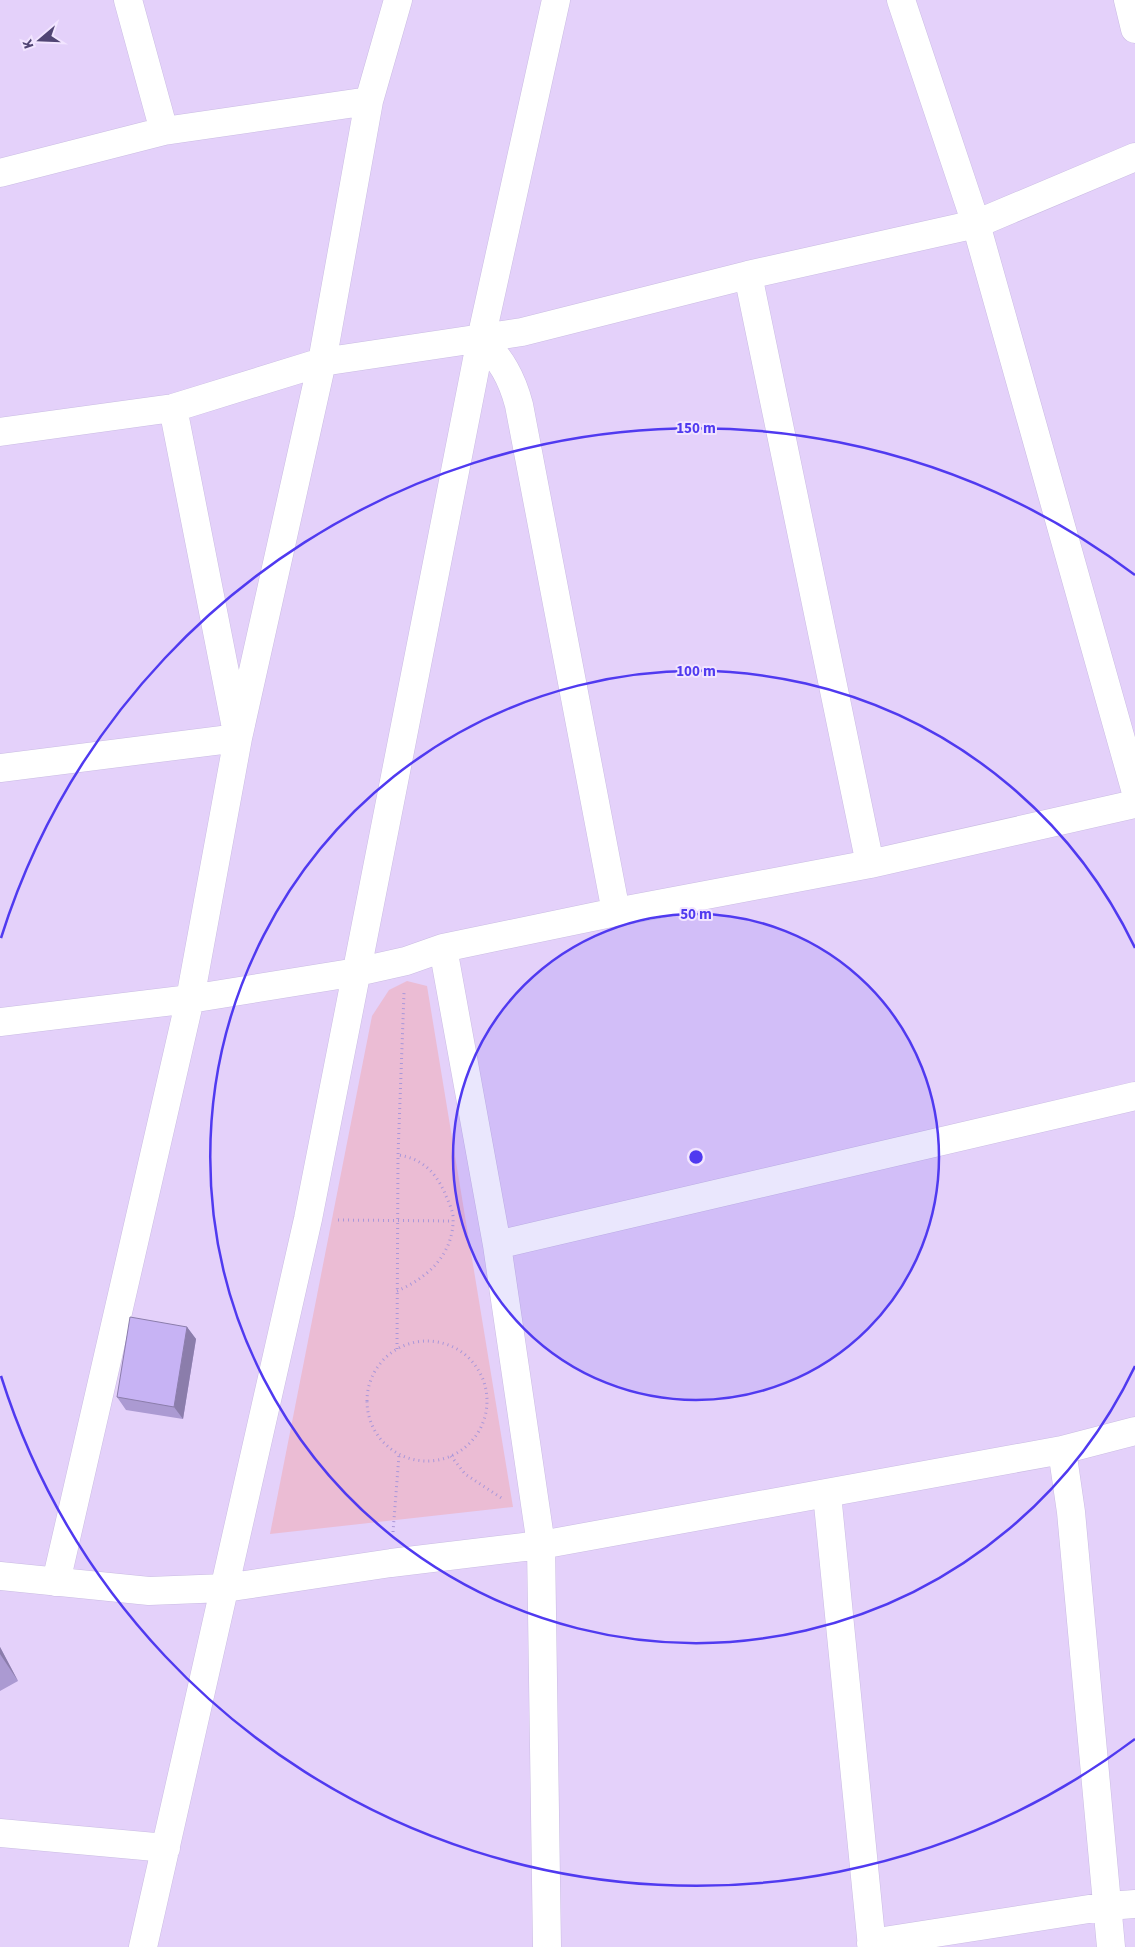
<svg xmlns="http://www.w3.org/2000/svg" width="1135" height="1947" font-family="'Source Sans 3',sans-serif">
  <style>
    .residential { fill: #e4d1fa }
    .green { fill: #ebbcd4 }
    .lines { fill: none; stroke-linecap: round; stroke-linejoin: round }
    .minor-casing { stroke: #cabce3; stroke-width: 29 }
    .path { stroke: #aa97d9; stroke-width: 3; stroke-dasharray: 1 4; stroke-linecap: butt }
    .minor { stroke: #fff; stroke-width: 28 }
    .wall { fill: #ab9ad2 }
    .shaded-wall { fill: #8b7dab }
    .building { fill: #c7b3f4; stroke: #8b7dab }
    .ring { fill: none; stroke: #503af0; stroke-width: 2.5 }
    .centre { fill: #503af0; stroke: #f2e5ff; stroke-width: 2.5 }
    .ring-label { font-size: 15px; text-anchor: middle; font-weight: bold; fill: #503af0; stroke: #f2e5ff; stroke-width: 4; stroke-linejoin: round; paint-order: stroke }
  </style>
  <rect width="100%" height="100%" fill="#eeddfe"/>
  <path class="residential" d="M0,0H1135V1947H0Z"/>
  <path class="green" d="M407,981L427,986L513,1507L270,1534L372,1016L389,990Z"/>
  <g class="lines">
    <g class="minor-casing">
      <path id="minor" d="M128,0L164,131
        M901,0L976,224L1135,789
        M1128,0L1135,29
        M0,173L164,131L369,101
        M748,275L870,864
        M481,339C501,359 512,378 519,405L616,912
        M0,432L173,408L322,362L522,332L748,275L976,224L1135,157
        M0,768L238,738L173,408
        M443,948L497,1245L541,1545L547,1947
        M0,1022L190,999L357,972L406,961L443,948L616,912L870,864L1135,804
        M497,1245L1135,1096
        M1062,1450L1071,1512L1111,1947
        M827,1494L872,1947
        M0,1576L149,1591L225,1588L391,1563L541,1545L1062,1450L1135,1431
        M56,1582L190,999L238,738L322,362L369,101L398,0
        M0,1833L166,1848
        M871,1943L1108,1906L1135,1904
        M143,1947L308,1219L481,339L556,0"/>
    </g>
    <path class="path" d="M338,1220L453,1221
      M397,1291C428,1278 455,1253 453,1216C452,1208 447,1199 444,1191C434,1170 420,1158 398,1155
      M367 1401a60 60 0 1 1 120 0a60 60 0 1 1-120 0Z
      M397,1349L398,1155L404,993
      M451,1456L465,1474L503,1499
      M393,1532L399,1455"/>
    <use href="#minor" class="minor"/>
  </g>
  <path class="wall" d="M187,1327L196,1339L183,1419L126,1410L117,1397Z
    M0,1647L18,1681L0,1691Z"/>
  <path class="shaded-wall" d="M187,1327L196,1339L183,1419L174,1407Z
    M0,1647L18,1681L0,1654Z"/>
  <path class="building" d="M130,1317L187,1327L174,1407L117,1397Z"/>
  <circle cx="696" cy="1157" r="243" fill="#503af0" fill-opacity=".12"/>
  <g class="ring">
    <circle cx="696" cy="1157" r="243"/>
    <path d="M1135 1366A486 486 0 1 1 1135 948"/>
    <path d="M1135 1739A729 729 0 0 1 1 1376M1 938A729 729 0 0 1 1135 575"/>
  </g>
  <circle cx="696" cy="1157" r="8" class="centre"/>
  <g class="ring-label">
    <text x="696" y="433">150 m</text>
    <text x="696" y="676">100 m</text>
    <text x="696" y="919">50 m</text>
  </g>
  <g transform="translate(40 40) rotate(251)" stroke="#f2e5ff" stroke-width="4" paint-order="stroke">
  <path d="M0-4L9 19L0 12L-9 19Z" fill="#514574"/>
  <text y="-8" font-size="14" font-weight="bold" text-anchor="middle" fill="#514574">K</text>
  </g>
</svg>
